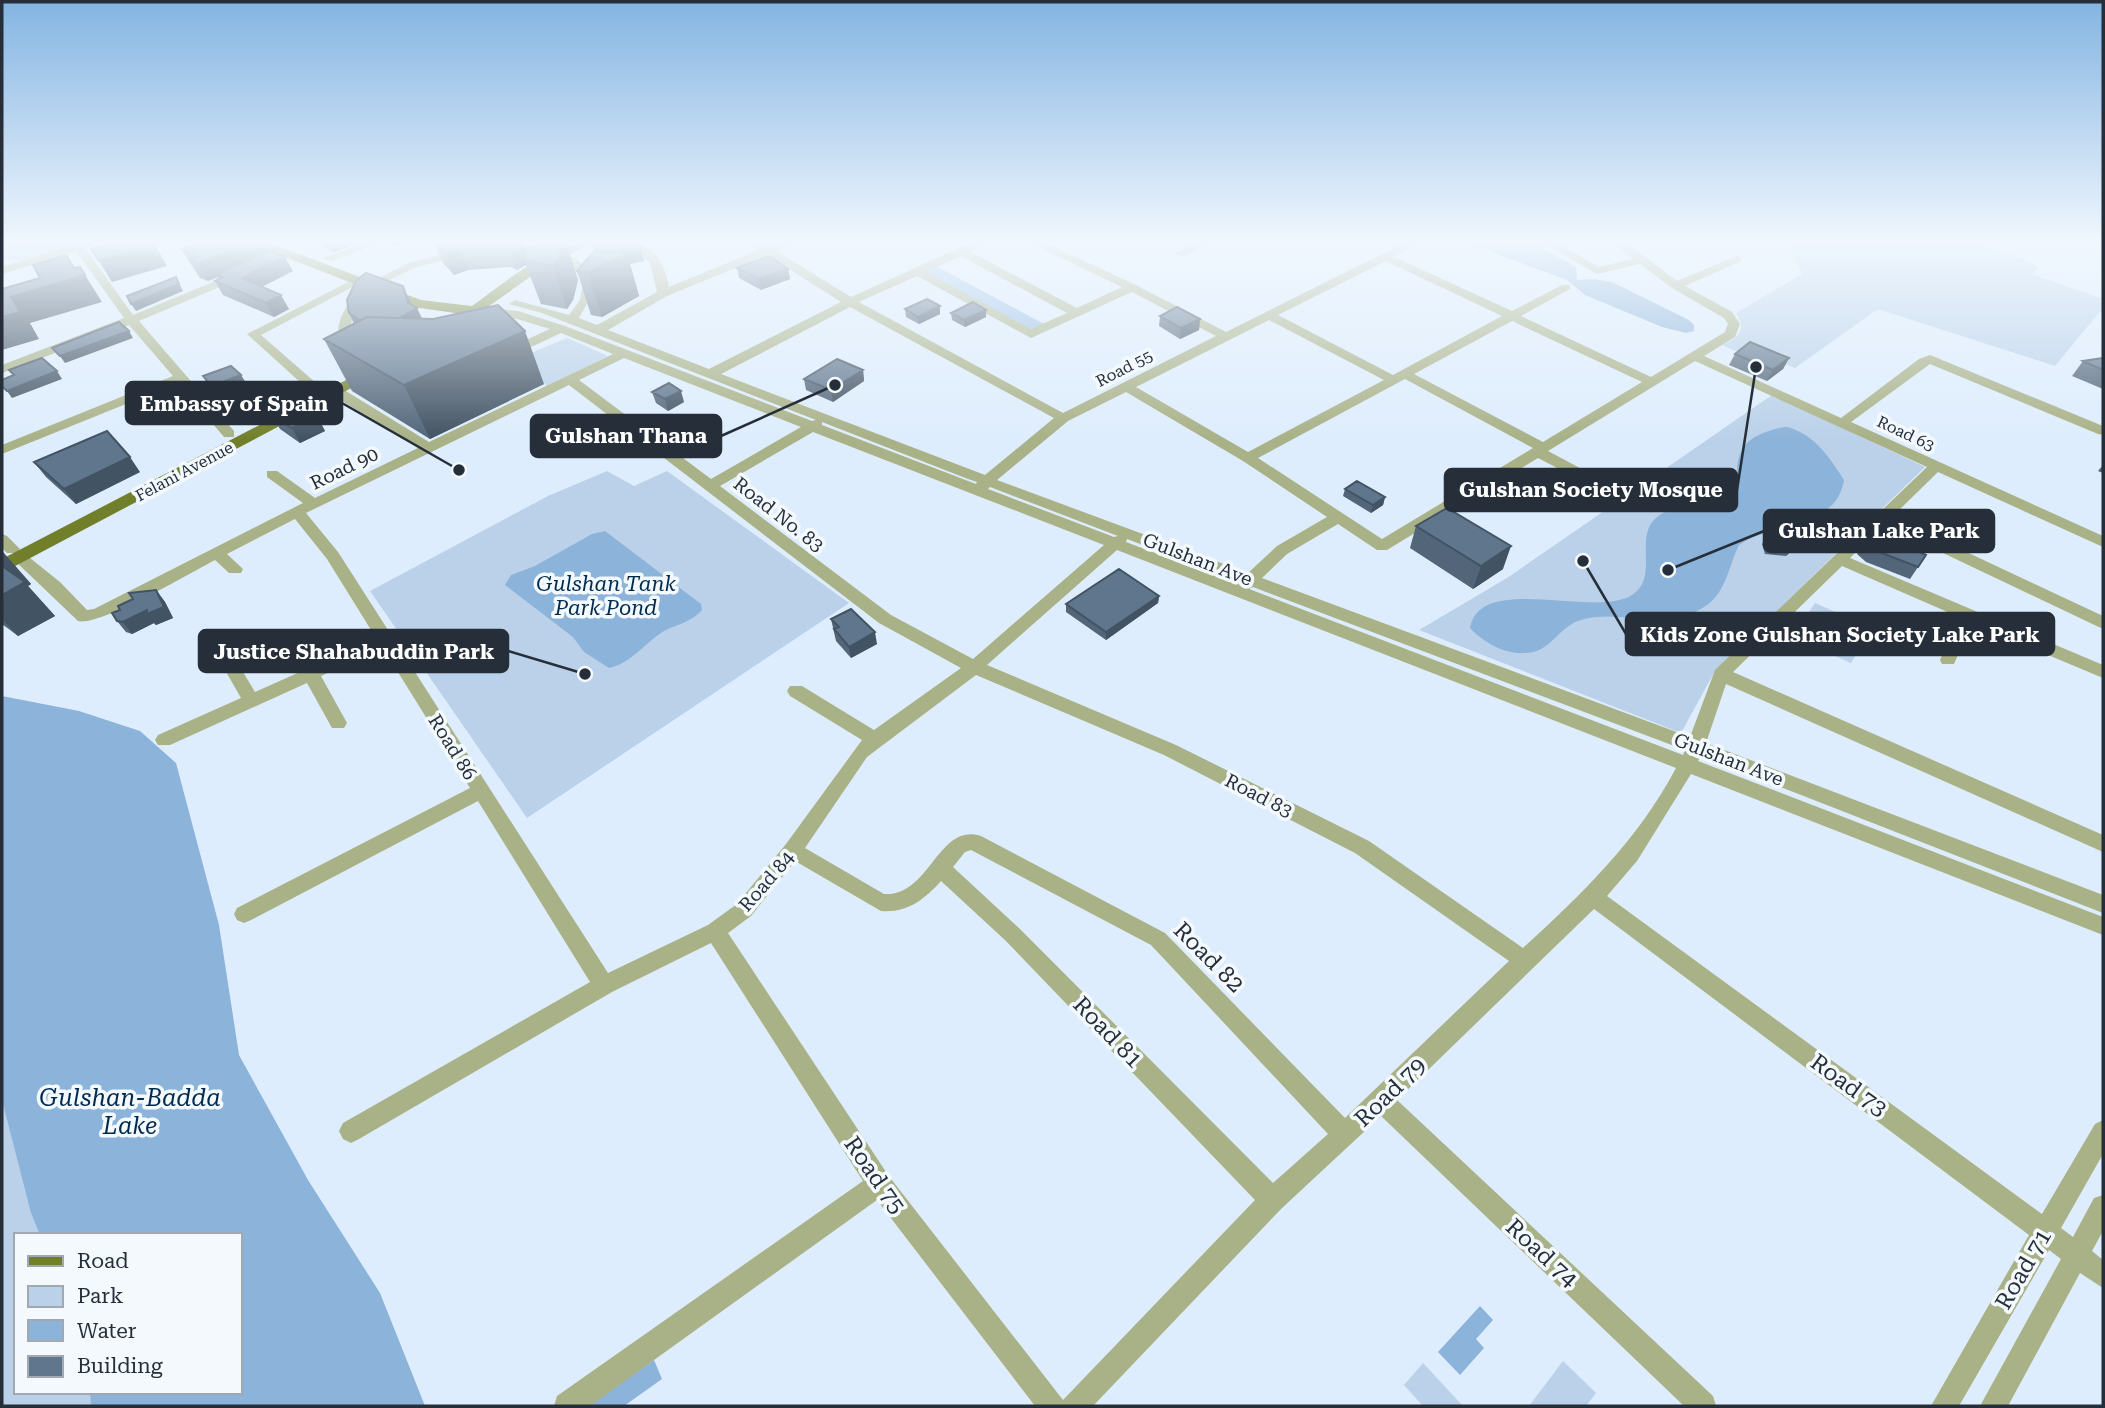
<svg xmlns="http://www.w3.org/2000/svg" width="2105" height="1408" font-family="'Roboto Serif',serif">
  <style>
    .green { fill: #bad1e9 }
    .forest { fill: #96bde3 }
    .water { fill: #8cb3d9 }
    .lines { fill: none; stroke-linecap: round; stroke-linejoin: round }
    .minor { fill: #a9b187; fill-rule: evenodd }
    .major { fill: #727f2a; fill-rule: evenodd }
    .wall { fill: #526579 }
    .shaded-wall { fill: #425363 }
    .building { fill: #5f768d; stroke: #425363; stroke-width: 2 }
    .labels { text-anchor: middle; stroke-width: 7; stroke-linejoin: round; paint-order: stroke }
    .far-street-label { font-size: 16px; fill: #262f39; stroke: #f4f9fe }
    .street-label { font-size: 19px; fill: #262f39; stroke: #f4f9fe }
    .water-label { font-size: 21px; font-style: italic; fill: #002b4f; stroke: #f4f9fe }
    .near-street-label { font-size: 23px; fill: #262f39; stroke: #f4f9fe }
    .near-water-label { font-size: 24px; font-style: italic; fill: #002b4f; stroke: #f4f9fe }
    .leader { fill: none; stroke: #262f39; stroke-width: 2.5 }
    .callout-dot { fill: #262f39; stroke: #f4f9fe; stroke-width: 2.5 }
    .callout { fill: #262f39; stroke: #262f39; stroke-width: 2.5 }
    .callout-label { font-size: 21px; text-anchor: middle; font-weight: bold; fill: #fff }
  </style>
  <rect width="100%" height="100%" fill="#deedfd"/>
  <path class="green" d="M2,242H80L21,260L2,259Z
    M1787,242H1972L2029,261L2039,268L2032,274L2103,299V308L2055,366L1878,309L1795,368L1747,348L1740,353L1722,345C1739,337 1747,330 1736,313L1802,274Z
    M567,338L608,356L547,386L519,358Z
    M1772,395L1925,467L1715,671L1681,733L1419,630L1507,578Z
    M607,471L634,486L667,471L849,603L527,818L370,591L548,496Z
    M1815,603L1872,628L1851,663L1792,637Z
    M2,1087L46,1235H16V1392H93L94,1406H2Z
    M1563,1361L1596,1393L1586,1406H1529Z
    M1423,1363L1463,1406H1423L1404,1385Z"/>
  <path class="forest" d="M934,265L1048,326L1031,334L918,272Z"/>
  <path class="water" d="M1464,242H1532L1576,267L1577,280L1594,279L1612,282L1689,320L1694,325V331L1686,333L1662,327L1585,295L1567,280Z
    M1788,427C1815,435 1830,458 1844,480C1836,530 1773,521 1739,545C1729,565 1726,592 1707,605C1666,634 1621,608 1581,620C1559,626 1551,652 1527,653C1506,655 1484,643 1470,628C1480,572 1596,619 1632,595C1655,580 1641,551 1648,530C1658,501 1706,506 1728,492C1747,481 1723,450 1763,433C1772,430 1779,427 1788,427Z
    M605,531L701,604L702,610C692,622 677,624 664,631C645,643 630,664 609,668L584,652L573,637L505,585L511,575L535,566L592,534Z
    M2,696L79,711L140,731L176,763L219,925L239,1055L308,1180L380,1293L425,1406H91L90,1392H240V1235H40L31,1213L2,1100Z
    M1480,1306L1493,1320L1476,1339L1484,1348L1460,1375L1438,1352Z
    M654,1360L662,1379L624,1406H593L592,1403Z"/>
  <g class="lines">
    <path class="minor" d="M81,242H98L85,248L133,315L283,253H291V257L139,321L234,431V437H224L178,383L2,454V445L173,376L129,325L2,373V365L124,318L76,251L2,274V267Z
      M366,242H382L332,261L322,259Z
      M627,242C652,242 665,263 669,287L759,250L749,242H762L768,246L778,242H793L776,251L851,297L972,242H987L970,252L1077,308L1122,287L1028,242H1043L1136,285L1226,332L1406,242H1420L1394,257L1512,311L1562,285H1570V289L1521,316L1651,377L1725,332L1728,324L1724,318L1672,288L1640,264L1597,274L1542,242H1555L1599,267L1633,259L1613,242H1625L1677,281L1737,256L1741,257V261L1685,286L1732,312L1740,324L1735,337L1704,356L1841,418L1919,359L1930,355L2103,426V435L2098,434L1930,364L1851,422L2103,536V547L1938,472L1892,517L2103,616V629L1884,525L1850,558L2103,665V678L1972,623L1954,664H1942L1940,660L1959,617L1842,566L1733,672L2103,835V852L1726,684L1706,743L2103,895V913L1701,756L1698,761L2103,917V935L1691,774L1637,861L1607,896L2042,1214L2095,1124L2103,1120V1154L2061,1228L2073,1237L2094,1198L2103,1195V1231L2092,1251L2103,1260V1288L2080,1273L2008,1406H1980L2061,1259L2049,1250L1959,1406H1931L2029,1235L1594,909L1397,1100L1713,1396L1716,1406H1684L1381,1116L1281,1209L1093,1406H1035L877,1200L590,1406H554L557,1396L863,1181L711,943L612,992L359,1139L351,1143L343,1139L339,1131L343,1123L590,982L478,801L251,920L244,923L237,920L234,914L237,908L470,788L383,648L321,676L347,723L344,728H332L307,683L170,745H158L155,740L158,735L241,698L217,656L219,652H231L255,692L376,638L327,559L295,519L227,554L243,569L241,573H229L215,560C192,572 99,627 78,621L12,558L20,553L25,554L60,582L87,610L94,609L303,503L267,477V471H277L315,498L418,448L331,394V388H341L429,442L613,354L561,333L514,355H506V349L550,329L517,319L479,315V309L483,308L518,311L565,326L812,421L816,420L542,313L509,304L515,300L569,315L580,300L583,283L576,271L555,257V253C575,251 594,272 594,291L579,318L597,325L657,292L650,263ZM767,255L841,302L709,369L608,330L667,296ZM961,256L1067,313L1031,329L926,272ZM1386,261L1502,316L1393,375L1278,315ZM917,276L1031,338L1132,292L1216,336L1063,413L859,302ZM850,307L1054,418L985,475L721,374ZM1269,320L1384,380L1248,452L1136,387ZM1512,321L1642,382L1543,442L1414,374ZM624,358L801,427L711,479L579,380ZM1695,361L1927,467L1715,670L1690,737L1262,578L1287,554L1338,524L1377,550H1387L1538,458L1615,498H1625L1627,495L1625,492L1548,451ZM1405,379L1533,448L1382,539L1258,458ZM569,385L879,623L961,668L874,730L802,686H790L787,691L790,696L862,740L786,844L737,904L708,925L608,973L338,552L306,513ZM1126,392L1243,461L1327,517L1277,546L1248,573L997,480L1068,421ZM822,422L968,479L977,482L976,484L822,425ZM813,432L1104,545L973,659L891,615L720,486ZM990,487L1118,536L1114,537L988,489ZM1127,539L1239,582L1237,584L1126,542ZM1117,550L1676,768C1638,840 1582,894 1523,948L1369,841L1176,745L987,665ZM1253,587L1685,750L1683,755L1249,589ZM976,675L1164,755L1355,853L1509,961L1345,1118L1165,933L981,836C938,822 930,897 884,894L805,848L867,757ZM971,850L1151,945L1328,1134L1273,1183L1020,929L953,867L965,852ZM795,861L881,911C907,913 924,900 941,881L1006,941L1255,1200L1063,1400L888,1175L728,933L751,916Z
      M1199,242H1214L1184,256L1174,254Z
      M462,249L468,252L466,254L417,267L387,281L377,279L409,263Z
      M352,280L362,282L261,335L324,390L322,393H312L247,334Z
      M361,289L371,292C354,312 342,323 360,348L354,352C323,339 345,304 361,289Z
      M2,534L7,536L20,549L17,553H7L2,548Z"/>
    <path class="major" d="M247,242H267L421,300L472,306C504,283 551,242 592,242L530,277L455,330L448,326L462,314L413,307Z
      M371,367L376,369L379,372L376,375L2,573V559Z"/>
  </g>
  <path class="wall" d="M198,242H266L270,251L293,271L262,287L289,309L274,317L223,295L215,281L219,279L218,277L208,281L200,278L181,249Z
    M315,242H361L334,252Z
    M434,242H523L525,248L546,242H566L578,280L573,300L567,309L541,304L526,265L517,270L511,267L468,270L454,275L443,263Z
    M592,244L640,247L644,261L630,264L639,296L602,317L591,315L577,271L595,251Z
    M737,268L788,269L790,279L761,290L739,278Z
    M412,305L422,319L544,384L430,439L352,391L324,339L354,324L349,313Z
    M905,309L940,314L919,324L906,317Z
    M951,313L986,317L965,327L952,320Z
    M1160,316L1200,319L1199,330L1180,339L1159,326Z
    M1735,354L1789,358L1783,369L1767,381L1729,365Z
    M2103,358V389L2072,376L2083,361Z
    M863,370L864,381L833,402L806,390L804,379Z
    M203,376L246,383L217,394L207,384Z
    M652,392L684,402L668,411L656,403Z
    M271,414L317,416L325,431L300,443L280,429Z
    M34,462L140,472L76,504L46,477Z
    M2103,465V473L2098,471Z
    M1345,489L1385,497L1383,505L1371,513L1343,496Z
    M1416,526L1503,569L1473,589L1410,548Z
    M1766,537L1801,539L1796,546L1786,556L1765,554L1762,544Z
    M1865,543L1926,555L1910,579L1866,562L1857,554Z
    M2,551L31,584L28,586L55,616L18,636L2,624Z
    M156,590L165,602L173,618L156,625L154,623L132,634L126,632L117,621Z
    M1159,596L1158,603L1106,640L1066,612V604Z
    M831,619L877,644L851,658L836,641Z"/>
  <path class="shaded-wall" d="M137,242H162L155,245L167,266L112,282L99,261Z
    M252,242H266L272,255L216,274L218,277L208,281L198,264Z
    M329,242H361L334,252Z
    M393,242H405L395,246Z
    M517,242H523L531,262L525,261L526,265L517,270L509,247Z
    M563,242H566L578,280L573,300L567,309L553,266Z
    M459,247L468,270L454,275L444,252Z
    M640,247L644,261L630,264L639,296L602,317L588,273L606,256Z
    M66,255L81,277L80,267L102,302L30,323L39,339L2,350V288L12,303L11,297L80,277Z
    M285,257L293,271L250,292L242,278Z
    M788,269L790,279L761,290L759,279Z
    M176,277L183,291L136,311L131,304Z
    M403,286L414,309L417,308L428,331L392,322L408,303Z
    M281,295L289,309L274,317L266,303Z
    M940,306V314L919,324L918,317Z
    M986,310V317L965,327L964,320Z
    M1200,319L1199,330L1180,339L1181,328Z
    M129,331L133,338L65,363L60,356Z
    M525,331L544,384L430,439L404,385Z
    M1789,358L1783,369L1767,381L1773,370Z
    M863,370L864,381L833,402L831,390Z
    M57,371L62,379L12,398L7,391Z
    M241,375L246,383L217,394L212,386Z
    M681,391L684,402L668,411L665,399Z
    M317,416L325,431L300,443L292,428Z
    M130,457L140,472L76,504L64,489Z
    M1385,497L1383,505L1371,513L1373,505Z
    M1801,539L1796,546L1786,556L1791,548Z
    M1511,546L1503,569L1473,589L1481,566Z
    M2,551L31,584L28,586L55,616L18,636L2,619Z
    M156,590L165,602L173,618L156,625L154,623L132,634L123,622Z
    M1159,596L1158,603L1106,640V632Z
    M875,632L877,644L851,658L849,647Z"/>
  <path class="building" d="M120,242H141L154,245L99,261L91,249Z
    M198,242H252L198,264L190,260L198,257L181,249Z
    M435,242H517L509,247L502,244L459,247L444,252Z
    M546,242H563L559,256L553,266L525,261V248Z
    M598,242H634L640,247L618,252H601L592,244Z
    M271,251L285,257L242,278L281,295L266,303L215,281L223,277L216,274Z
    M594,251L627,253L588,273L577,271Z
    M66,255L74,268L80,267L85,275L11,297L20,312L2,317V289L40,278L33,265Z
    M769,256L788,269L759,279L737,268Z
    M366,273L403,286L408,303L417,308L399,318L367,317L360,321L349,313L347,300L356,281Z
    M176,277L179,284L131,304L127,296Z
    M927,299L940,306L918,317L905,309Z
    M973,302L986,310L964,320L951,313Z
    M498,305L525,331L404,385L324,339L367,317L433,319Z
    M1177,307L1200,319L1181,328L1160,316Z
    M119,322L129,331L60,356L52,348Z
    M1750,342L1789,358L1773,370L1735,354Z
    M42,358L57,371L7,391L2,386V380L14,375L9,370Z
    M2103,358V370L2083,361Z
    M837,359L863,370L831,390L804,379Z
    M231,366L241,375L212,386L203,376Z
    M669,383L681,391L665,399L652,392Z
    M295,402L317,416L292,428L271,414Z
    M107,431L130,457L64,489L34,462Z
    M1357,481L1385,497L1373,505L1345,489Z
    M1447,508L1511,546L1481,566L1416,526Z
    M1885,536L1926,555L1918,567L1874,550L1865,543L1871,538L1880,541Z
    M2,566L25,582L2,595Z
    M1119,569L1159,596L1106,632L1066,604Z
    M156,590L164,607L147,614V610L123,622L117,621L112,613L120,610L118,606L133,599L129,593Z
    M851,609L875,632L849,647L834,629L839,627L831,619Z"/>
  <linearGradient id="sky" x2="0" y2="1"><stop stop-color="#83b4e2"/><stop offset="0.55" stop-color="#f0f7fe"/><stop offset="1" stop-color="#f0f7fe" stop-opacity="0"/></linearGradient>
  <rect width="2105" height="439" fill="url(#sky)"/>
  <g class="labels">
    <g class="far-street-label">
      <text transform="translate(1124 368) rotate(-27)" y="6">Road 55</text>
      <text transform="translate(1906 433) rotate(25)" y="6">Road 63</text>
      <text transform="translate(184 471) rotate(-28)" y="6">Felani Avenue</text>
    </g>
    <g class="street-label">
      <text transform="translate(344 468) rotate(-26)" y="7">Road 90</text>
      <text transform="translate(779 514) rotate(38)" y="7">Road No. 83</text>
      <text transform="translate(1198 559) rotate(21)" y="7">Gulshan Ave</text>
      <text transform="translate(453 747) rotate(58)" y="7">Road 86</text>
      <text transform="translate(1729 759) rotate(21)" y="7">Gulshan Ave</text>
      <text transform="translate(1259 795) rotate(27)" y="7">Road 83</text>
      <text transform="translate(766 881) rotate(-49)" y="7">Road 84</text>
    </g>
    <g class="water-label">
      <text x="606" y="591">Gulshan Tank<tspan x="606" dy="24">Park Pond</tspan></text>
    </g>
    <g class="near-street-label">
      <text transform="translate(1209 957) rotate(45)" y="8">Road 82</text>
      <text transform="translate(1108 1032) rotate(46)" y="8">Road 81</text>
      <text transform="translate(1849 1085) rotate(36)" y="8">Road 73</text>
      <text transform="translate(1390 1092) rotate(-44)" y="8">Road 79</text>
      <text transform="translate(875 1175) rotate(55)" y="8">Road 75</text>
      <text transform="translate(1542 1253) rotate(43)" y="8">Road 74</text>
      <text transform="translate(2023 1269) rotate(-60)" y="8">Road 71</text>
    </g>
    <g class="near-water-label">
      <text x="130" y="1106">Gulshan-Badda<tspan x="130" dy="28">Lake</tspan></text>
    </g>
  </g>
  <path class="leader" d="M459 470L342 403M835 385L721 436M1756 367L1737 490M1668 570L1764 531M1583 561L1626 634M585 674L508 651"/>
  <g class="callout-dot">
    <circle cx="459" cy="470" r="7"/>
    <circle cx="835" cy="385" r="7"/>
    <circle cx="1756" cy="367" r="7"/>
    <circle cx="1668" cy="570" r="7"/>
    <circle cx="1583" cy="561" r="7"/>
    <circle cx="585" cy="674" r="7"/>
  </g>
  <g class="callout">
    <rect x="126" y="382" width="216" height="42" rx="7"/>
    <rect x="531" y="415" width="190" height="42" rx="7"/>
    <rect x="1445" y="469" width="292" height="42" rx="7"/>
    <rect x="1764" y="510" width="230" height="42" rx="7"/>
    <rect x="1626" y="613" width="428" height="42" rx="7"/>
    <rect x="199" y="630" width="309" height="42" rx="7"/>
  </g>
  <g class="callout-label">
    <text x="234" y="411">Embassy of Spain</text>
    <text x="626" y="443">Gulshan Thana</text>
    <text x="1591" y="497">Gulshan Society Mosque</text>
    <text x="1879" y="538">Gulshan Lake Park</text>
    <text x="1840" y="642">Kids Zone Gulshan Society Lake Park</text>
    <text x="354" y="659">Justice Shahabuddin Park</text>
  </g>
  <rect width="2105" height="1408" fill="none" stroke="#262f39" stroke-width="7"/>
  <rect x="14" y="1233" width="228" height="161" fill="#f4f9fe" stroke="#a2a8af" stroke-width="2"/>
  <rect x="28" y="1256" width="35" height="10" fill="#727f2a" stroke="#a2a8af" stroke-width="2"/>
  <text x="77" y="1268" font-size="21" fill="#262f39">Road</text>
  <rect x="28" y="1286" width="35" height="21" fill="#bad1e9" stroke="#a2a8af" stroke-width="2"/>
  <text x="77" y="1303" font-size="21" fill="#262f39">Park</text>
  <rect x="28" y="1320" width="35" height="21" fill="#8cb3d9" stroke="#a2a8af" stroke-width="2"/>
  <text x="77" y="1338" font-size="21" fill="#262f39">Water</text>
  <rect x="28" y="1356" width="35" height="21" fill="#5f768d" stroke="#a2a8af" stroke-width="2"/>
  <text x="77" y="1373" font-size="21" fill="#262f39">Building</text>
</svg>
